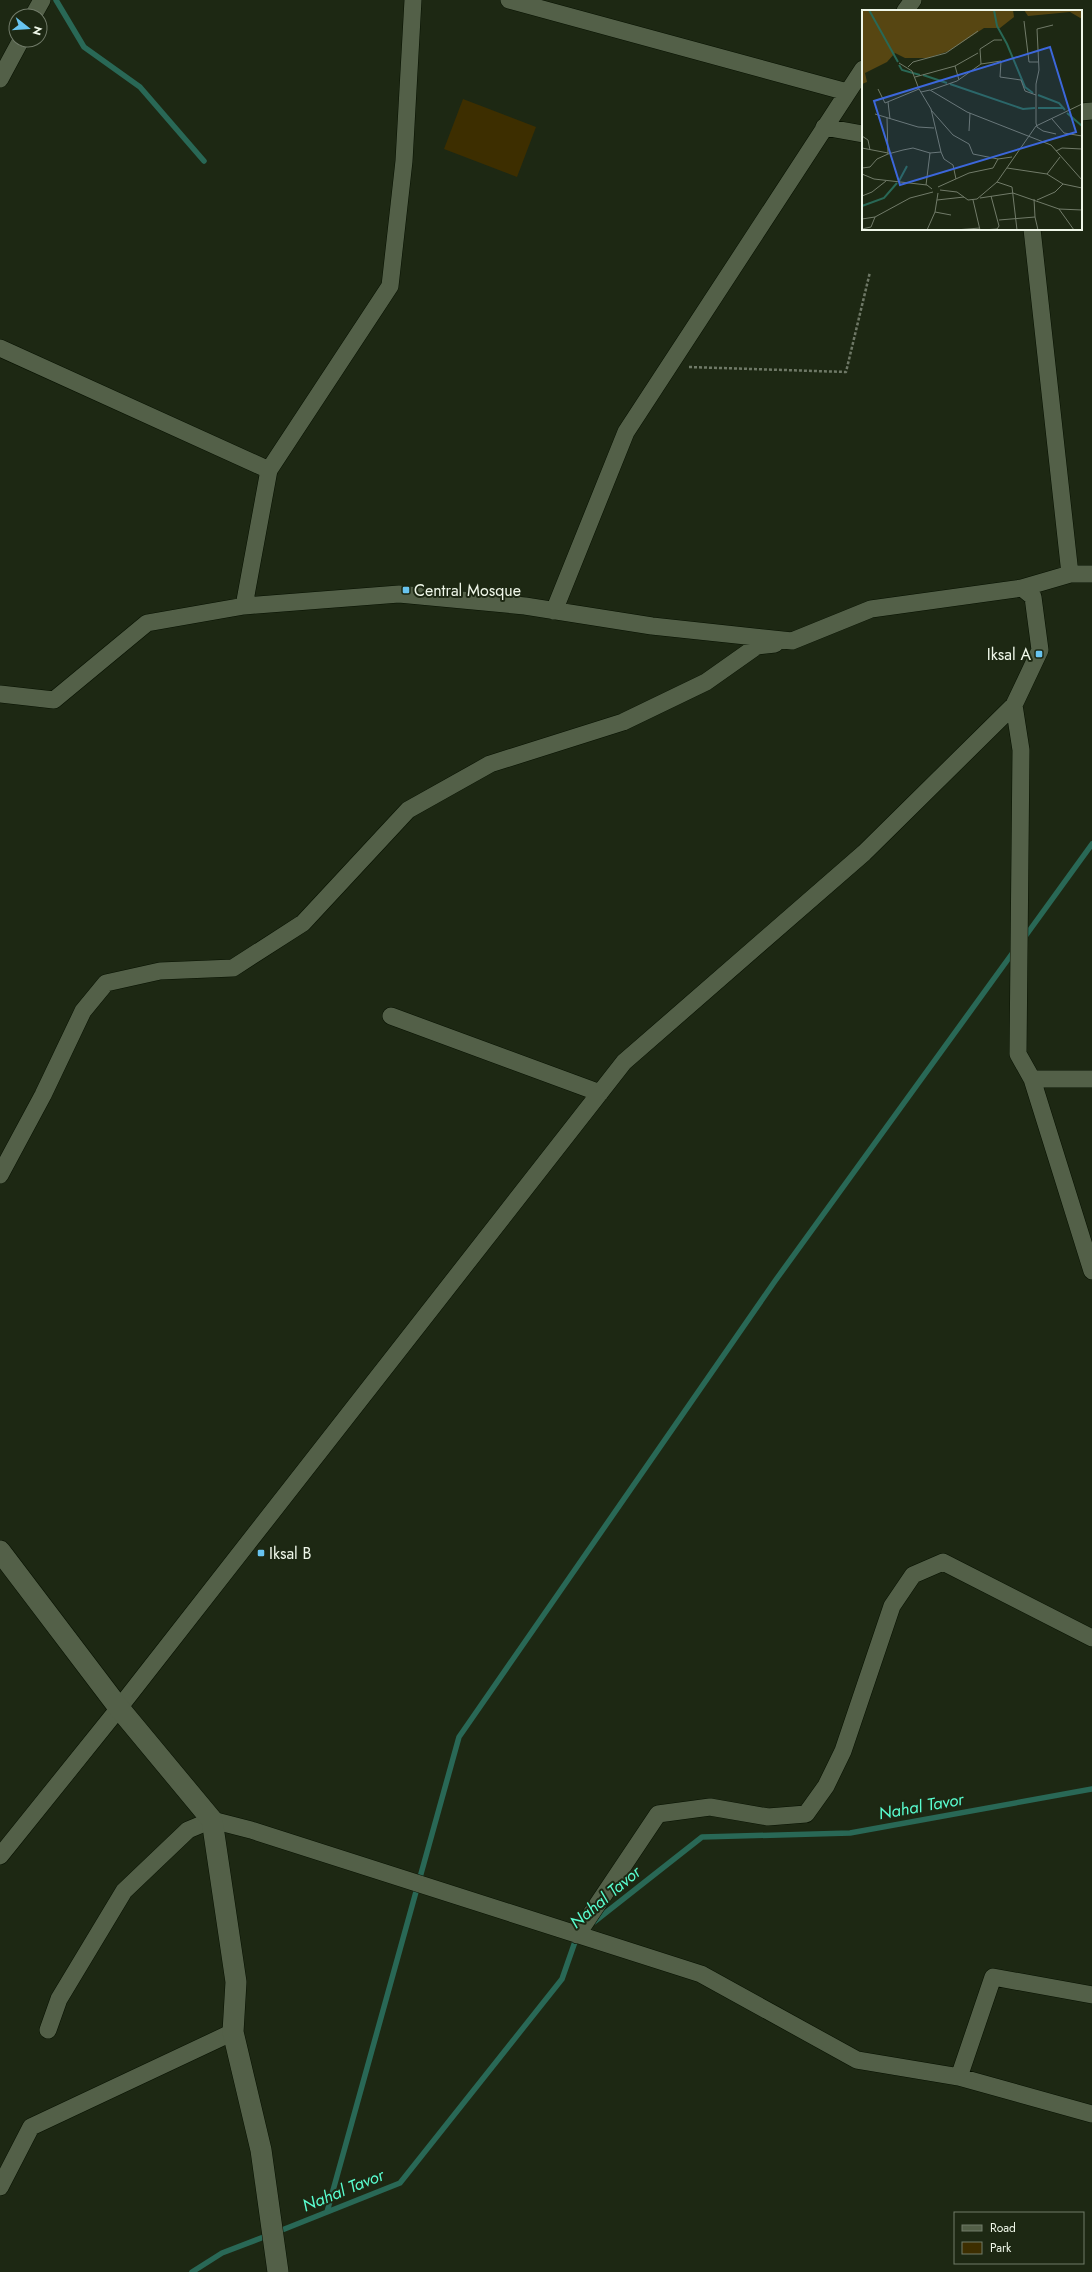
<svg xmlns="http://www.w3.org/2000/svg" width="1092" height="2272" font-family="Jost,sans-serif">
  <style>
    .green { fill: #3d2e00 }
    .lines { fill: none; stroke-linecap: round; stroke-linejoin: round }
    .stream { stroke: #296856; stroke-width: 5.5 }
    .minor-casing { stroke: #071101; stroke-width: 18 }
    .tertiary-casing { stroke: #071101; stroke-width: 22 }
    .path { stroke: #6e7866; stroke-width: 2.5; stroke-dasharray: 3 2; stroke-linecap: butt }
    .minor { stroke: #536048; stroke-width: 17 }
    .tertiary { stroke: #536048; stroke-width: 21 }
    .poi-dot { fill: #68c4f0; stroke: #1d2813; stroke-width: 1.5 }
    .labels { text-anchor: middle; stroke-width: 4; stroke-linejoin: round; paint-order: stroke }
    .poi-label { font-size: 16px; fill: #eff7e9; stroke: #1d2813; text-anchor: start }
    .water-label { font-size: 17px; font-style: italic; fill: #59fdd0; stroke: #1d2813 }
    .inset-river { fill: none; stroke: #296856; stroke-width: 2 }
    .inset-road { fill: none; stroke: #717b69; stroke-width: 1 }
    .view { fill: #3c67db; fill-opacity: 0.15; stroke: #3c67db; stroke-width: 2 }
    .inset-edge { fill: none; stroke: #eff7e9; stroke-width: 2 }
  </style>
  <rect width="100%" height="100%" fill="#1d2813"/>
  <path class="green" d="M463,99L536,127L517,177L444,149Z"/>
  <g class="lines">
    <path class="stream" d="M56,0L84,47L140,87L204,161
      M1024,938L1092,844
      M594,1922L702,1837L850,1833L1092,1789
      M327,2212L459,1737L775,1281L1014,951
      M277,2232L400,2183L562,1979L577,1936
      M192,2272L222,2253L269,2235"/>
    <g class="minor-casing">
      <path id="minor" d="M509,0L847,92
        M905,11L913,0
        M33,16L42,0
        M0,79L21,40
        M1081,112L1092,111
        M824,127L863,134
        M1032,229L1070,574
        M0,348L269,470
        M244,606L269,470L390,286L404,161L413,0
        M554,611L626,432L863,69
        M0,694L54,700L147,623L244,606L399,594L525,606L652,626L792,641L871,609L1022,588L1070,574H1092
        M1014,705L1021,750L1018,1054L1032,1079L1092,1271
        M391,1016L600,1093
        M1032,1079H1092
        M0,1175L43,1095L83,1011L106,983L160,971L233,968L303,923L408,810L490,764L623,722L706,682L757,646L775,644
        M0,1856L119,1708L624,1062L864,853L1014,705L1040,650L1033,597L1022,588
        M577,1935L658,1814L710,1807L768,1817L806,1814L826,1786L843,1751L892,1606L913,1575L943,1562L1092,1638
        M48,2030L59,1999L124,1891L188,1830L212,1820L251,1830L701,1974L857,2060L959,2077L1092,2114
        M959,2077L993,1977L1092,1995
        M0,2187L31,2127L233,2032"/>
    </g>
    <g class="tertiary-casing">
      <path id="tertiary" d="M0,1551L119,1708L212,1820L236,1982L233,2032L261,2150L278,2272"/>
    </g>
    <path class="path" d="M689,367L846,372L870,272"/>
    <use href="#minor" class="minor"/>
    <use href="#tertiary" class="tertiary"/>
  </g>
  <g class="poi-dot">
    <rect x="402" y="586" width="8" height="8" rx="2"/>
    <rect x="1035" y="650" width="8" height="8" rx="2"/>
    <rect x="257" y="1549" width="8" height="8" rx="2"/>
  </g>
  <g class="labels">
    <g class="poi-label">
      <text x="414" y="596">Central Mosque</text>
      <text x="1031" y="660" text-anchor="end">Iksal A</text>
      <text x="269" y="1559">Iksal B</text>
    </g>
    <g class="water-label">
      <text transform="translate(921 1806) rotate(-10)" y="6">Nahal Tavor</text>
      <text transform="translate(605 1897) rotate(-40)" y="6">Nahal Tavor</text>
      <text transform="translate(343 2190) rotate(-22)" y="6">Nahal Tavor</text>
    </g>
  </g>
  <g transform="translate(862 10)">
    <rect width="220" height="220" fill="#1d2813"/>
    <path d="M0,0H151L152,7L138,18H122L87,41L66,48H43L33,43L25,52L3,63L5,72L0,74ZM162,0H220V9L208,2L166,6Z" fill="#574612"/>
    <path class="inset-river" d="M7,0L36,52M132,0L135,16L145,34L163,77L171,83M37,55L40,60L58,65M61,65L85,73M88,74L161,99L173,98M176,85L197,93L203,100M176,98H201M205,103L220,116M37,171L45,156M0,196L22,188L35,173"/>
    <path class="inset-road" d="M162,11L167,52H176M191,15L175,19L177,60L174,74V113L175,117L181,121L194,124M37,53L50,61L57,79L69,99L79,142L82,149L91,155L94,169M119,54L118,39L132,30H140M93,56L97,70M46,57L51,52L84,43L116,21M53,67L93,56L116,43M16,79L23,93L57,79M69,80L95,71L119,54L139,51L138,67L159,70L163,81L174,85M59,82L68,80L105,102L189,135L220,170M26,92L28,109M69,100L91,125L107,134L111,144L136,149M13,104L56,117L72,118M25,108L26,144M190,109L202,123L220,126M107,121L108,103M0,126L6,130L8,140M0,138L26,143M194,141L200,138L220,139M0,158L8,157L15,149L26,144L41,140L51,138L68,143L79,142M145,158L185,164L198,147M0,164L12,169L65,175L70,179M185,164L201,174M135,172L150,177L155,220M64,175L68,143M76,177L107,163L131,158L136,149L150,147M78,180L95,182L106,190L115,189L135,172L174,116L220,94M0,186L10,182L24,171M118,188L151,183L197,199L220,200M172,189L173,207M75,190L102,187M111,190L118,220M175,190L193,182L201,174L220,178M197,199L212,220M73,202L89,205M0,209L13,207L48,188L71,182M137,210L173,207L176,220M0,219L9,217L13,207M65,220L73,202L76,183M93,220L118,218M120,220L135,219L137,216L129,186"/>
    <path class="view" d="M188,37L214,122L38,175L12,91Z"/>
    <rect width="220" height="220" class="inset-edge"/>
  </g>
  <rect x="954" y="2212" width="130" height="52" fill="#1d2813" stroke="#717b69"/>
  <rect x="962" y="2225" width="20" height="6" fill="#536048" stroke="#717b69"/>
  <text x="990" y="2232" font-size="12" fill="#eff7e9">Road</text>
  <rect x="962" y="2242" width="20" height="12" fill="#3d2e00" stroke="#717b69"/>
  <text x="990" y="2252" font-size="12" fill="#eff7e9">Park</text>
  <g transform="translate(28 28) rotate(107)"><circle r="19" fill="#1d2813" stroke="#717b69"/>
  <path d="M0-3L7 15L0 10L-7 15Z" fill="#68c4f0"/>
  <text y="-6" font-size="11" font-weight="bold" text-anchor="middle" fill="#eff7e9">N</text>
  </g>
</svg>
